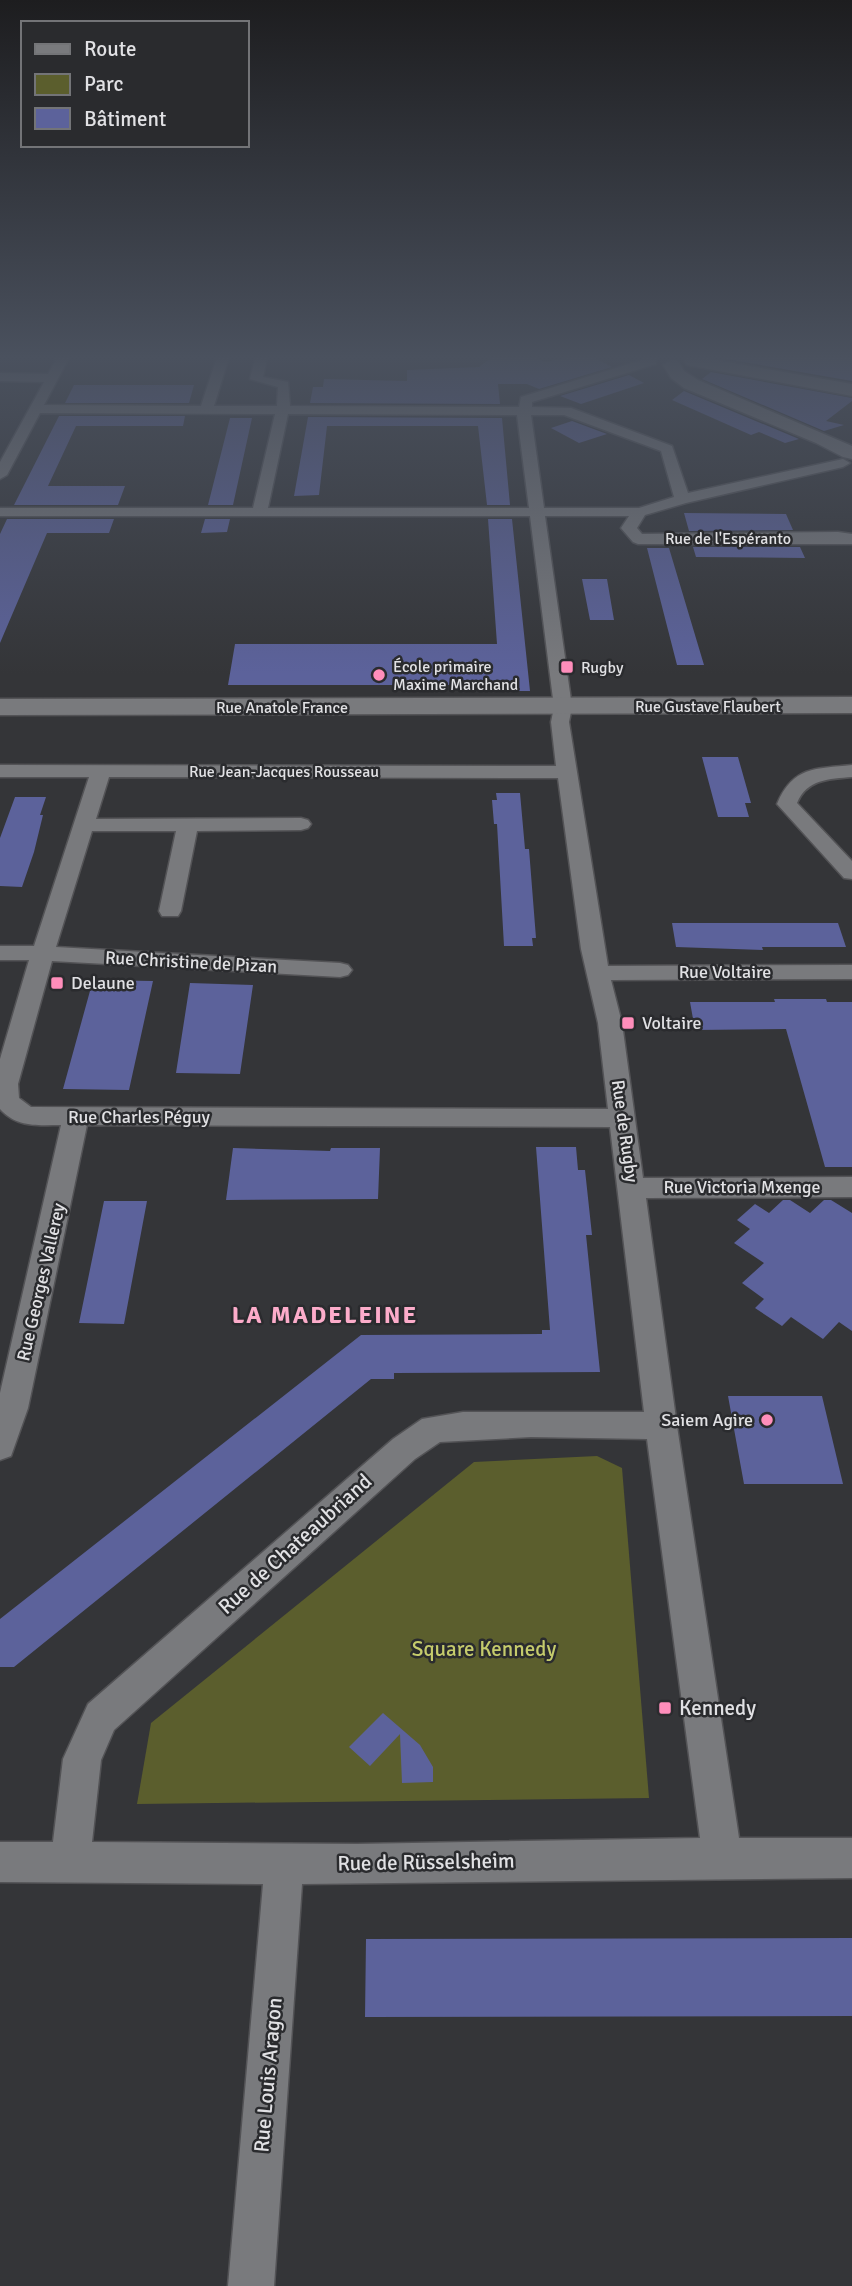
<svg xmlns="http://www.w3.org/2000/svg" width="852" height="2286" font-family="Signika,sans-serif">
  <style>
    .green { fill: #5b5e2d }
    .building { fill: #5c629b }
    .lines { fill: none; stroke-linecap: round; stroke-linejoin: round }
    .street-casing { stroke: #535356; stroke-width: 3 }
    .secondary-casing { stroke: #535356; stroke-width: 3 }
    .street { fill: #797a7d; fill-rule: evenodd }
    .secondary { fill: #797a7d; fill-rule: evenodd }
    .poi-dot { fill: #ff8ebb; stroke: #2a2b2e; stroke-width: 2.5 }
    .labels { text-anchor: middle; stroke-width: 5; stroke-linejoin: round; paint-order: stroke }
    .far-street-label { font-size: 16px; fill: #e1e1e4; stroke: #2a2b2e }
    .far-poi-label { font-size: 16px; fill: #e1e1e4; stroke: #2a2b2e; text-anchor: start }
    .street-label { font-size: 18px; fill: #e1e1e4; stroke: #2a2b2e }
    .poi-label { font-size: 18px; fill: #e1e1e4; stroke: #2a2b2e; text-anchor: start }
    .near-street-label { font-size: 21px; fill: #e1e1e4; stroke: #2a2b2e }
    .near-park-label { font-size: 21px; fill: #c5cb6c; stroke: #2a2b2e }
    .near-poi-label { font-size: 21px; fill: #e1e1e4; stroke: #2a2b2e; text-anchor: start }
    .district-label { font-size: 24px; font-weight: bold; letter-spacing: 2px; fill: #fcacca; stroke: #2a2b2e }
  </style>
  <rect width="100%" height="100%" fill="#343538"/>
  <path class="green" d="M597,1456L622,1468L649,1798L137,1804L151,1723L474,1462Z"/>
  <path class="building" d="M496,354H529L545,362L588,354L612,367L539,389L527,384H498L500,404L310,403L313,387H323L324,379L407,381V370L479,367Z
    M713,354L852,357V381L715,357Z
    M711,372L852,398V401L826,421L844,425L824,431L702,379Z
    M629,375L644,383L581,404L560,396Z
    M74,385H194L189,403H65Z
    M684,391L799,439L785,443L759,432L751,435L672,400Z
    M59,416H185L183,426H76L48,486H125L118,505H14Z
    M308,417L502,418L510,505H487L478,426H327L319,495L294,496Z
    M230,418H252L233,505H208Z
    M572,421L607,434L579,443L551,428Z
    M684,513L786,514L793,530L689,531Z
    M7,519H114L109,533H47L0,643V534Z
    M205,519H230L227,532L201,533Z
    M488,519H512L530,691H506V685H228L235,644H497Z
    M693,547H800L805,558L696,557Z
    M647,548H669L704,665H677Z
    M582,579H607L614,620H590Z
    M702,757H738L751,803H745L749,817H718Z
    M496,793H520L525,849H529L536,938H532L533,946H504L497,824H494L492,800H497Z
    M15,797H46L40,815H43L34,852L22,887L0,886V838Z
    M672,923H838L846,947H762L763,950L676,947Z
    M93,980L153,981L129,1090L63,1089Z
    M190,983L253,985L240,1074L176,1073Z
    M774,999H826L827,1002H852V1167H825L786,1029L695,1030L690,1002H775Z
    M536,1147H576L578,1170H585L592,1235H586L600,1372L394,1373V1379H371L14,1667H0V1619L361,1335L542,1334V1330H550Z
    M233,1148L330,1151L331,1148H380L378,1199L226,1200Z
    M783,1200H790L810,1213L824,1200H831L852,1213V1331L839,1322L823,1339L791,1317L782,1326L755,1308L764,1299L742,1283L764,1263L734,1243L750,1229L737,1220L755,1204L769,1213Z
    M104,1201H147L124,1324L79,1323Z
    M728,1396H822L843,1484H744Z
    M383,1713L420,1745L433,1767V1782L402,1783L400,1734L370,1766L349,1747Z
    M852,1938V2016L365,2017L366,1939Z"/>
  <g class="lines">
    <g class="street-casing">
      <path id="street" d="M59,354H71L44,405L201,406L218,354H230L214,406H277L278,387L250,379L256,354H268L263,377L288,382L290,406L519,407L521,397L652,357L656,358V364L532,402V407L571,408L672,446L688,493L843,459L850,463L843,467L686,503L645,515L637,528L642,534L838,532L852,534V544H638L633,542L621,528L629,516H545L572,707L569,722L608,966L852,965V979L611,980L622,1023L643,1178L852,1177V1197L646,1198L677,1426L739,1838H852V1878L302,1884L274,2286H228L263,1884L0,1882V1842H53L63,1759L88,1704L393,1439L422,1419L463,1412H644L610,1127L87,1125L28,1408L11,1456L0,1460V1393L61,1125C38,1125 17,1128 0,1109V1059L29,960H0V946H34L89,777H0V765L556,766L551,722L554,707L530,516H0V508H253L275,414L40,413L7,475L0,479V462L44,382L0,381V373L48,374ZM288,414L517,415L529,508H268ZM531,415H564L661,451L674,497L639,508H544ZM109,777L558,778L581,949L598,1023L608,1109L31,1107L19,1098L18,1084L52,961L340,977L348,975L352,970L348,965L340,963L56,947L92,831H176L159,911L162,916H178L181,911L197,831L301,830L308,828L311,824L308,820L301,818L96,819ZM531,1437L647,1439L700,1838L357,1844L92,1842L101,1760L114,1730L415,1459L440,1442Z
        M852,765V777C829,779 807,779 797,803L852,861V879L844,878L777,804C793,766 815,769 852,765Z"/>
    </g>
    <g class="secondary-casing">
      <path id="secondary" d="M693,356L852,384V396L687,365L684,361L687,357Z
        M672,360L678,361L684,371L698,380L852,446V459L843,457L816,443L684,388L671,378L663,365Z
        M852,697V713L0,715V699Z"/>
    </g>
    <use href="#street" class="street"/>
    <use href="#secondary" class="secondary"/>
  </g>
  <linearGradient id="sky" x2="0" y2="1"><stop stop-color="#1d1d1f"/><stop offset="0.53" stop-color="#4a515e"/><stop offset="1" stop-color="#4a515e" stop-opacity="0"/></linearGradient>
  <rect width="852" height="674" fill="url(#sky)"/>
  <g class="poi-dot">
    <rect x="560" y="660" width="14" height="14" rx="3.5"/>
    <circle cx="379" cy="675" r="7"/>
    <rect x="50" y="976" width="14" height="14" rx="3.5"/>
    <rect x="621" y="1016" width="14" height="14" rx="3.5"/>
    <circle cx="767" cy="1420" r="7"/>
    <rect x="658" y="1701" width="14" height="14" rx="3.5"/>
  </g>
  <g class="labels">
    <g class="far-street-label">
      <text x="728" y="544">Rue de l'Espéranto</text>
      <text x="708" y="712">Rue Gustave Flaubert</text>
      <text x="282" y="713">Rue Anatole France</text>
      <text x="284" y="777">Rue Jean-Jacques Rousseau</text>
    </g>
    <g class="far-poi-label">
      <text x="393" y="672">École primaire<tspan x="393" dy="18">Maxime Marchand</tspan></text>
      <text x="581" y="673">Rugby</text>
    </g>
    <g class="street-label">
      <text transform="translate(191 962) rotate(3)" y="6">Rue Christine de Pizan</text>
      <text x="725" y="978">Rue Voltaire</text>
      <text x="139" y="1123">Rue Charles Péguy</text>
      <text transform="translate(625 1131) rotate(82)" y="6">Rue de Rugby</text>
      <text x="742" y="1193">Rue Victoria Mxenge</text>
      <text transform="translate(41 1282) rotate(-77)" y="6">Rue Georges Vallerey</text>
    </g>
    <g class="poi-label">
      <text x="71" y="989">Delaune</text>
      <text x="642" y="1029">Voltaire</text>
      <text x="753" y="1426" text-anchor="end">Saiem Agire</text>
    </g>
    <g class="near-street-label">
      <text transform="translate(295 1544) rotate(-42)" y="7">Rue de Chateaubriand</text>
      <text transform="translate(426 1862) rotate(-1)" y="7">Rue de Rüsselsheim</text>
      <text transform="translate(268 2075) rotate(-85)" y="7">Rue Louis Aragon</text>
    </g>
    <g class="near-park-label">
      <text x="484" y="1656">Square Kennedy</text>
    </g>
    <g class="near-poi-label">
      <text x="679" y="1715">Kennedy</text>
    </g>
    <g class="district-label">
      <text x="325" y="1323">LA MADELEINE</text>
    </g>
  </g>
  <rect x="21" y="21" width="228" height="126" fill="#2a2b2e" stroke="#737477" stroke-width="2"/>
  <rect x="35" y="44" width="35" height="10" fill="#797a7d" stroke="#737477" stroke-width="2"/>
  <text x="84" y="56" font-size="21" fill="#e1e1e4">Route</text>
  <rect x="35" y="74" width="35" height="21" fill="#5b5e2d" stroke="#737477" stroke-width="2"/>
  <text x="84" y="91" font-size="21" fill="#e1e1e4">Parc</text>
  <rect x="35" y="108" width="35" height="21" fill="#5c629b" stroke="#737477" stroke-width="2"/>
  <text x="84" y="126" font-size="21" fill="#e1e1e4">Bâtiment</text>
</svg>
